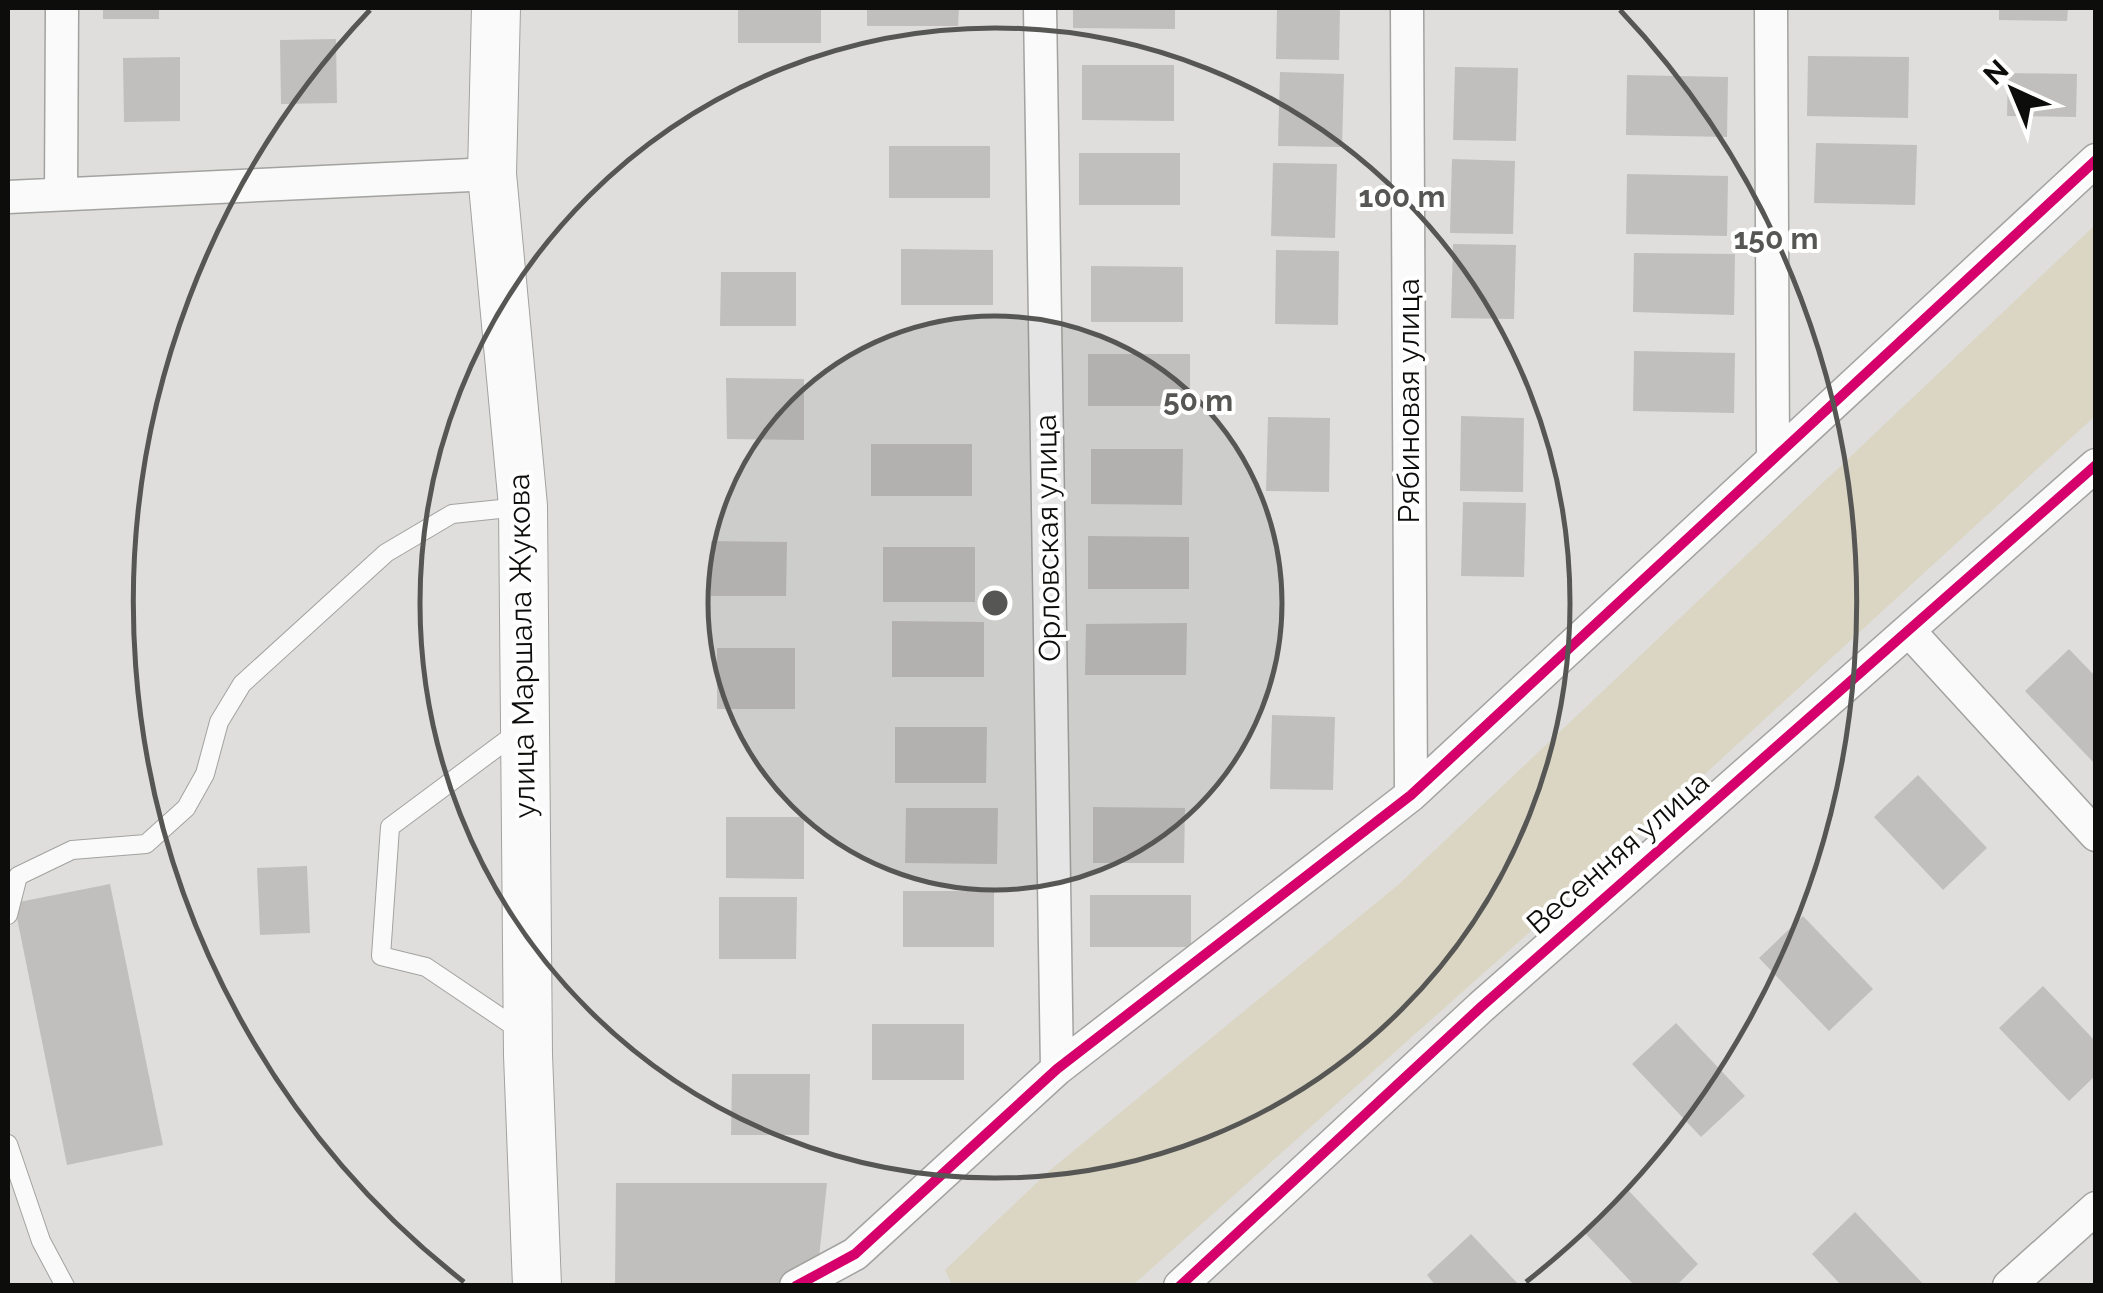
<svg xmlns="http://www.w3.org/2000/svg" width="2103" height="1293" font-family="Raleway,sans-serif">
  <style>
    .green { fill: #dad6c3 }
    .building { fill: #c0bfbe }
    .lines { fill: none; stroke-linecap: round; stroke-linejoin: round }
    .service-casing { stroke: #a2a2a0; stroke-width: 20 }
    .minor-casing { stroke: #a2a2a0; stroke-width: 35 }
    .secondary-casing { stroke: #a2a2a0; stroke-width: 50 }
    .service { stroke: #fafafa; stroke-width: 18 }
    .minor { stroke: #fafafa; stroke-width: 32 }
    .secondary { stroke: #fafafa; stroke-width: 48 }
    .cycleway-casing { stroke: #fff; stroke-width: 16 }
    .cycleway { stroke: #d6006c; stroke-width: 10 }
    .ring { fill: none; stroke: #565654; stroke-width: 5 }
    .labels { text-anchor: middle; stroke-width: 8; stroke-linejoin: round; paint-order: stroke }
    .street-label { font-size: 30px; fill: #0d0d0b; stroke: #fff }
    .centre { fill: #565654; stroke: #fff; stroke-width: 5 }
    .ring-label { font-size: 30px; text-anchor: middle; font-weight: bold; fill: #565654; stroke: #fff; stroke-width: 8; stroke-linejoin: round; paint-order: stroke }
  </style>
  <rect width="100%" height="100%" fill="#dfdedc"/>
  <path class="green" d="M2095,225V416L1633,840L1133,1285H952L945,1270L1049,1171L1398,885Z"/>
  <path class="building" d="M103,8H159V19H103Z
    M738,8H821V43H738Z
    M867,8H959L958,26H867Z
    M1073,8H1175V29L1073,28Z
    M1277,8H1340L1339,60L1276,59Z
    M1999,8H2068L2067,21L1999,20Z
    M336,39L337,103L281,104L280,40Z
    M1808,56L1909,57L1908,118L1807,116Z
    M180,57V121L124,122L123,58Z
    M1082,65H1174V121L1082,120Z
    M1455,67L1518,68L1516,141L1453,140Z
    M1280,72L1344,74L1342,147L1278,146Z
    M2008,73L2077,74L2076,117L2007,116Z
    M1627,75L1728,77L1727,137L1626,135Z
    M1816,143L1917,145L1915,205L1814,203Z
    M889,146H990V198H889Z
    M1079,153H1180V205H1079Z
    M1452,159L1515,161L1513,234L1450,233Z
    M1273,163L1337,164L1335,238L1271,236Z
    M1627,174L1728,176L1727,236L1626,234Z
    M1453,244L1516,245L1514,319L1451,318Z
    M901,249L993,250V305H901Z
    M1276,250L1339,251L1338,325L1275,324Z
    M1634,253L1735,254L1734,315L1633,312Z
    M1091,266L1183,267V322H1091Z
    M721,272H796V326H720Z
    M1634,351L1735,353L1734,413L1633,411Z
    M1088,354H1190V406H1088Z
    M726,378L804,379V440L727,439Z
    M1461,416L1524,418L1523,492L1460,491Z
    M1268,417L1330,418L1329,492L1266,491Z
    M871,444H972V496H871Z
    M1091,449H1183L1182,505L1091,504Z
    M1463,502L1526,503L1524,577L1461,576Z
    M1088,536L1189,537V589H1088Z
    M711,541L787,542L786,596H711Z
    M883,547H975V602H883Z
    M892,621L984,622V677H892Z
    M1187,623L1186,675H1085L1086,624Z
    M717,648H795V709H717Z
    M2069,649L2096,677V765L2025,691Z
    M1272,715L1335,717L1333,790L1270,789Z
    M895,727H987L986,783H895Z
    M1918,775L1987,848L1943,890L1874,817Z
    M1093,807L1185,808L1184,863H1093Z
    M906,808H998L997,864L905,863Z
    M726,817H804V879L726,878Z
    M307,866L310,933L260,935L257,868Z
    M110,884L163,1145L67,1165L14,903Z
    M903,891H994V947H903Z
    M1090,895H1191V947H1090Z
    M719,897H797L796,959H719Z
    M1803,916L1873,989L1829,1031L1759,958Z
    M2043,986L2096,1042V1075L2069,1101L1999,1028Z
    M1676,1023L1745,1096L1701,1137L1632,1064Z
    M872,1024H964V1080H872Z
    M732,1074H810L809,1135H731Z
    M616,1183H827L816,1286H615Z
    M1629,1191L1698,1264L1676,1286H1635L1585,1233Z
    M1855,1212L1925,1286H1842L1812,1254Z
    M1471,1234L1520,1286H1436L1427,1275Z"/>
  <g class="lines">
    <g class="service-casing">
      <path id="service" d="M8,915L18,876L72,850L146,844L186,808L205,774L219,722L242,684L386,553L452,514L519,507
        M518,1037L512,1025L426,967L381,956L390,827L519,731
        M8,1144L41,1241L65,1286"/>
    </g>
    <g class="minor-casing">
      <path id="minor" d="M1040,8L1057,1069
        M1407,8L1411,795
        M1771,8L1773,458
        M61,194L62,8
        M8,197L492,174
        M1909,631L2096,835
        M796,1286L855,1254L1057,1069L1411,795L2096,160
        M1180,1286L1481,1007L2096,465
        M2009,1286L2096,1208"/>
    </g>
    <g class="secondary-casing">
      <path id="secondary" d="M496,8L492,174L523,506L528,1055L537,1286"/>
    </g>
    <use href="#service" class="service"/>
    <use href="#minor" class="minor"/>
    <use href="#secondary" class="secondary"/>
    <g class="cycleway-casing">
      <path id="cycleway" d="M796,1286L855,1254L1057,1069L1411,795L2096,160
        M1180,1286L1481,1007L2096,465"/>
    </g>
    <use href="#cycleway" class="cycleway"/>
  </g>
  <circle cx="995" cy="603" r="287" fill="#565654" fill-opacity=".12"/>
  <g class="ring">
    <circle cx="995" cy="603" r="287"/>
    <circle cx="995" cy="603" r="575"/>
    <path d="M464 1282A862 862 0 0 1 370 10M1620 10A862 862 0 0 1 1526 1282"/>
  </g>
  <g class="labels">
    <g class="street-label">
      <text transform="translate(1409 401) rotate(-90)" y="10">Рябиновая улица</text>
      <text transform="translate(1048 538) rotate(-91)" y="10">Орловская улица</text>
      <text transform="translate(522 646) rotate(-91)" y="10">улица Маршала Жукова</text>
      <text transform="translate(1618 853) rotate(-41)" y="10">Весенняя улица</text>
    </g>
  </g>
  <circle cx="995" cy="603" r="15" class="centre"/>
  <g class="ring-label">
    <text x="1402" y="207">100 m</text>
    <text x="1776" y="249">150 m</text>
    <text x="1198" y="411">50 m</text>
  </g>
  <rect width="2103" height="1293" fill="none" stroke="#0d0d0b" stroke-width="20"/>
  <g transform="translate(2013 90) rotate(316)" stroke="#ffffff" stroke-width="8" paint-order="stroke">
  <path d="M0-8L18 38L0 25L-18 38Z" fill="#0d0d0b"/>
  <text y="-15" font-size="28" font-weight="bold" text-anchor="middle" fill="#0d0d0b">N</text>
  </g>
</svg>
